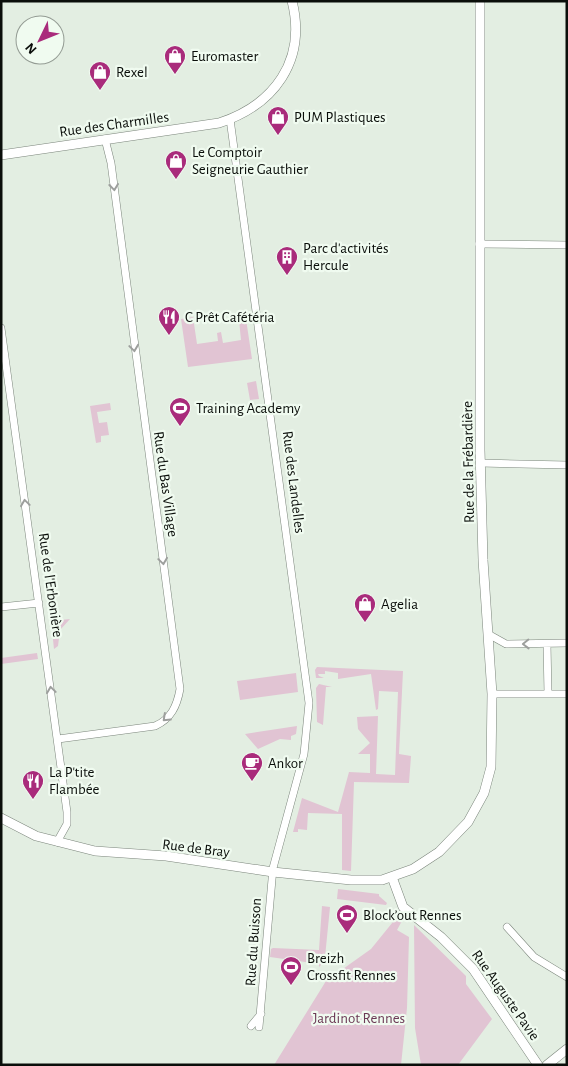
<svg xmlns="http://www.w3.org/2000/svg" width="568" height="1066" font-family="'Alegreya Sans',sans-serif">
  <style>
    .green { fill: #e1c4d3 }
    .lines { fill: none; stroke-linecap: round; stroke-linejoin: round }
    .minor-casing { stroke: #7b857b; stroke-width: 8 }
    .tertiary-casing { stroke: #7b857b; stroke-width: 10 }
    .minor { stroke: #fff; stroke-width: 7 }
    .tertiary { stroke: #fff; stroke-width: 9 }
    .oneway { stroke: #9d9f9d }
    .labels { text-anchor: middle; stroke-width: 4.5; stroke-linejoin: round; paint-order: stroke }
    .poi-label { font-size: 15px; fill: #0a0e0a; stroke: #f0fbf0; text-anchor: start }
    .street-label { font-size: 15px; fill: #0a0e0a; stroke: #f0fbf0 }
    .park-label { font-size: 15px; fill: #6c3a56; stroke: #f0fbf0 }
  </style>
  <rect width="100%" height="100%" fill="#e3eee2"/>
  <path class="green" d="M193,317L197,344L218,341L217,333L221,332L223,343L241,340L239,320L246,319L252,359L188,367L181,319Z
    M256,381L259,399L250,400L247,383Z
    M110,403L111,410L97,412L99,423L107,422L109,435L101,436V442L96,443L90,406Z
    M70,619L60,630L58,646L54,649L51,621Z
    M37,653L38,659L1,664V658Z
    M317,667L403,671L399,754L411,756L409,783L354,782L351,871L342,870V814L308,813L307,830L298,829V832H293L302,798L338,812L349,772L370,773V754H358L370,743L358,729L357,717L378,716L376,774L395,775L398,692L379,691L378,709L376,710L371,674L338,679V673L325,671V674H318L319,676L324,678H316L315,670Z
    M296,673L298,692L240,700L237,681Z
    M319,684L332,687H326L323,725L317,722L316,688Z
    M297,726L296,734L291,736V740L280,739L258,749L245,734Z
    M338,889L379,894V896L387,903L386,905L337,899Z
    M322,906L330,907L325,957H322L321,965L319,967V964L270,957L271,949L273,948L319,950Z
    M401,912L400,917L403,919L397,930L409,937L407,1008L401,1065H274L326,981L371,949Z
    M414,925L466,976V984L492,1019L458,1065H421L415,1028Z"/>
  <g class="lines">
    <g class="minor-casing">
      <path id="minor" d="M230,119L309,703L304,754L273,868L259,1027
        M479,244L567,245
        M1,328L67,812V824L57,842
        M481,463L567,465
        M1,607L39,603
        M488,634L506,644L567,643
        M547,644L548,694
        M492,694H567
        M58,739L155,726C171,719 177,706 180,689L111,163L105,139
        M507,927L534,957L567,977
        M251,1026L261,1014"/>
    </g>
    <g class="tertiary-casing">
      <path id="tertiary" d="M1,155L219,123C274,105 307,61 292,1
        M1,818L36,836L95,851L166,856L273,872L351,880H382L413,869L439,852L468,822L484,793L491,767L492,694L483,560L480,450V1
        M392,877L403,907L441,937L473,969L538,1065
        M547,1065L567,1049"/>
    </g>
    <use href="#minor" class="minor"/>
    <use href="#tertiary" class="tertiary"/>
  </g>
  <defs><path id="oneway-chevron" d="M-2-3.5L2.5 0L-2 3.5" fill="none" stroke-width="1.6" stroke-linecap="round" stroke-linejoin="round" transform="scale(1.25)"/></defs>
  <g class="oneway">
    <use href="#oneway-chevron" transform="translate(114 187) rotate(83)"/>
    <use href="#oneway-chevron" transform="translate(134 348) rotate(82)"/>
    <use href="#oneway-chevron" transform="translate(25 503) rotate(-98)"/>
    <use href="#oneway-chevron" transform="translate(163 561) rotate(82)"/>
    <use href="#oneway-chevron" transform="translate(526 644) rotate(179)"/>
    <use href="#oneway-chevron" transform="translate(51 690) rotate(-98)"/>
    <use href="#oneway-chevron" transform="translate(166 718) rotate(137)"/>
  </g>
  <defs>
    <g id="shop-pin" transform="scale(1.125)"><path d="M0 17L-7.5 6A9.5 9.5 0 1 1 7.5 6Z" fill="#a92b7b" stroke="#f0fbf0"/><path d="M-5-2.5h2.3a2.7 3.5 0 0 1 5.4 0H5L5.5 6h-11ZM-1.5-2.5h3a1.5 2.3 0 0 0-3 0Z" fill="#fff"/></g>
    <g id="building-pin" transform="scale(1.125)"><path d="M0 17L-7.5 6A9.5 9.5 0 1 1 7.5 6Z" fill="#a92b7b" stroke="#f0fbf0"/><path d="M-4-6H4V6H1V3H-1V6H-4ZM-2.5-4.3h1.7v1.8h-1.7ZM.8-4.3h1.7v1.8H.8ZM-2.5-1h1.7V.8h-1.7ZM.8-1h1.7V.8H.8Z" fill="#fff"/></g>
    <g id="restaurant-pin" transform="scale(1.125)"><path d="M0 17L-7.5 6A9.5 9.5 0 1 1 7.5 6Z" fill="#a92b7b" stroke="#f0fbf0"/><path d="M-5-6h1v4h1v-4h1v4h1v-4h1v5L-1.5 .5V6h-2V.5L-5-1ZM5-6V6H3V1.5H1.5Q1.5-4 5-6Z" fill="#fff"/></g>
    <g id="stadium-pin" transform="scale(1.125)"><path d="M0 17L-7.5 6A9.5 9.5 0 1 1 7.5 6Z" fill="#a92b7b" stroke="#f0fbf0"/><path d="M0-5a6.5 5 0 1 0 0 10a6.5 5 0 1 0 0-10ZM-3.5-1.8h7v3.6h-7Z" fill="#fff"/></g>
    <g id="cafe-pin" transform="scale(1.125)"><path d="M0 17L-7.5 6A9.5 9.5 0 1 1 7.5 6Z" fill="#a92b7b" stroke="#f0fbf0"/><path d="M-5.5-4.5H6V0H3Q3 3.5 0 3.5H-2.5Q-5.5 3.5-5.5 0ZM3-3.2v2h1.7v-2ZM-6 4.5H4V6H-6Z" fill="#fff"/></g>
  </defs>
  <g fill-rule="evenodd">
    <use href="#shop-pin" x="175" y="56"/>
    <use href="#shop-pin" x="100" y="72"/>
    <use href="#shop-pin" x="278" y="117"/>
    <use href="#shop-pin" x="176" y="161"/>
    <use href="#building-pin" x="287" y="257"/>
    <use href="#restaurant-pin" x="169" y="317"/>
    <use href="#stadium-pin" x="180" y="408"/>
    <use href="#shop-pin" x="365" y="604"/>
    <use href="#cafe-pin" x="252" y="763"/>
    <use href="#restaurant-pin" x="33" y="781"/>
    <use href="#stadium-pin" x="347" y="915"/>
    <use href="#stadium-pin" x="291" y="967"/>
  </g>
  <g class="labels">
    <g class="poi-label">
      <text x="191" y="61">Euromaster</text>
      <text x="116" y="77">Rexel</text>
      <text x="294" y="122">PUM Plastiques</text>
      <text x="192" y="157">Le Comptoir<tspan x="192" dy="17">Seigneurie Gauthier</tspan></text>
      <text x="303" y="253">Parc d'activités<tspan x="303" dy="17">Hercule</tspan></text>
      <text x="185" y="322">C Prêt Cafétéria</text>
      <text x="196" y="413">Training Academy</text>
      <text x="381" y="609">Agelia</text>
      <text x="268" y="768">Ankor</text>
      <text x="49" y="777">La P'tite<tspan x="49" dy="17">Flambée</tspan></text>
      <text x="363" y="920">Block’out Rennes</text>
      <text x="307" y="963">Breizh<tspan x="307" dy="17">Crossfit Rennes</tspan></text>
    </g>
    <g class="street-label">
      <text transform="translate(114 124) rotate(-8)" y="5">Rue des Charmilles</text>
      <text transform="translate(468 462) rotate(-91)" y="5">Rue de la Frébardière</text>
      <text transform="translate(294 482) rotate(83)" y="5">Rue des Landelles</text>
      <text transform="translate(166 484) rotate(82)" y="5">Rue du Bas Village</text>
      <text transform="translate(51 585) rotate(82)" y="5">Rue de l'Erbonière</text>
      <text transform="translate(196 848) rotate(7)" y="5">Rue de Bray</text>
      <text transform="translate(253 942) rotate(-86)" y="5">Rue du Buisson</text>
      <text transform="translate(506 995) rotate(55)" y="5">Rue Auguste Pavie</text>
    </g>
    <g class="park-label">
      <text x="359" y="1023">Jardinot Rennes</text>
    </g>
  </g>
  <rect width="568" height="1066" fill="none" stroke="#0a0e0a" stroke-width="5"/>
  <g transform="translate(40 40) rotate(227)"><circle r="24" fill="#f0fbf0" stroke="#949c94"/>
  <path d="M0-4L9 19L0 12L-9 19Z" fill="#a92b7b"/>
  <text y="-8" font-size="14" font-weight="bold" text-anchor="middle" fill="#0a0e0a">N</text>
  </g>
</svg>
